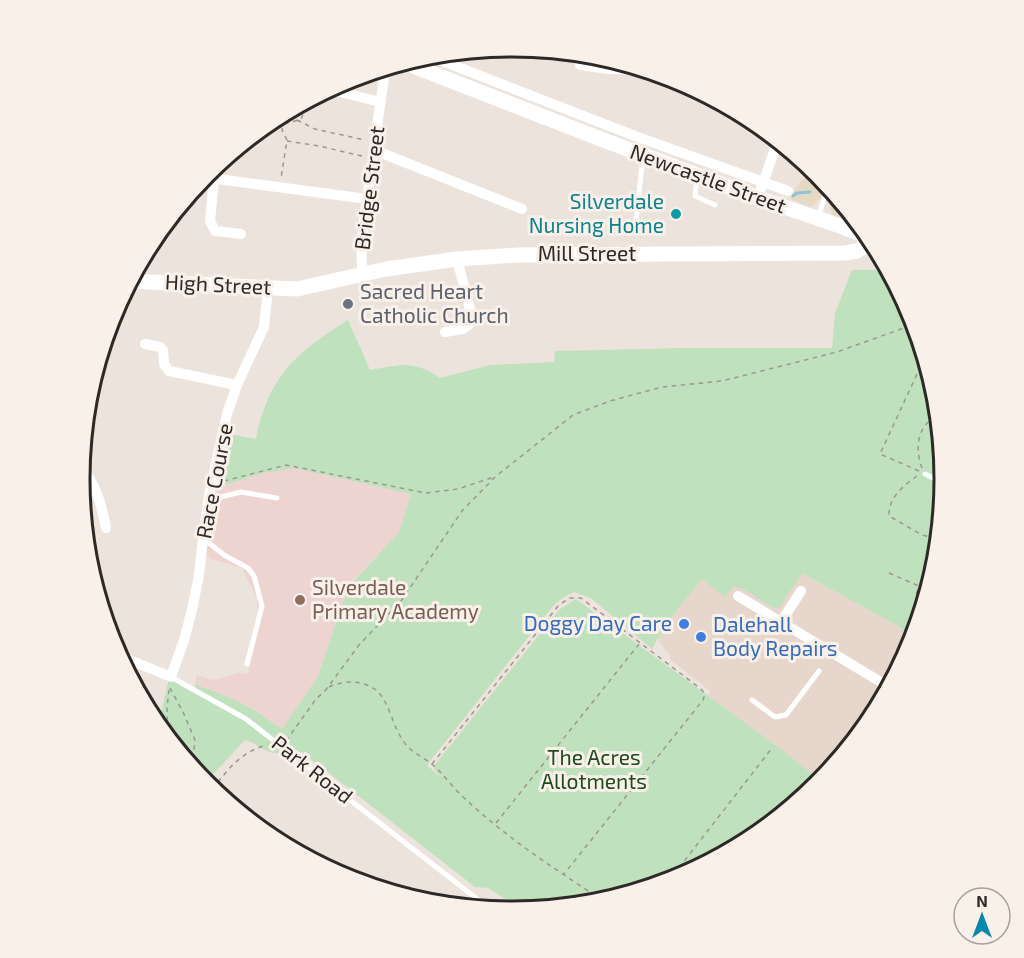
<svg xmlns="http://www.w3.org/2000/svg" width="1024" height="958" font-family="'Exo 2',sans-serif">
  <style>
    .commercial { fill: #e5d9c5 }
    .built { fill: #e6d6cb }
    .education { fill: #eed4d0 }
    .green { fill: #c0e1bd }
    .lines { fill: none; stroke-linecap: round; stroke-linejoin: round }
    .stream { stroke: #8dc4d7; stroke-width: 3 }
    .path { stroke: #9d9791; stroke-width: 1.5; stroke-dasharray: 4.5 4.5; stroke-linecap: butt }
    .lane { stroke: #fff; stroke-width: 5 }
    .street { stroke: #fff; stroke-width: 10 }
    .secondary { stroke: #fff; stroke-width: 15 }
    .culture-dot { fill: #0f9aa8; stroke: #f9f0ea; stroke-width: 2 }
    .worship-dot { fill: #6b7280; stroke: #f9f0ea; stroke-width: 2 }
    .education-dot { fill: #8d6e63; stroke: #f9f0ea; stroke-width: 2 }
    .shop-dot { fill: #3f7fe0; stroke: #f9f0ea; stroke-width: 2 }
    .labels { text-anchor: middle; stroke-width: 6; stroke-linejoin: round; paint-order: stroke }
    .street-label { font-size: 21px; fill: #2c2926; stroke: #f9f0ea }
    .culture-label { font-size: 21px; fill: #0d838f; stroke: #f9f0ea; text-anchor: end }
    .worship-label { font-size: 21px; fill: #5b616d; stroke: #f9f0ea; text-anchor: start }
    .education-label { font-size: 21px; fill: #785e54; stroke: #f9f0ea; text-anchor: start }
    .shop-label { font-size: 21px; fill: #366cbe; stroke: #f9f0ea; text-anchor: end }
    .park-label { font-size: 21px; fill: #1c4c1c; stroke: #f9f0ea }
    .rim { fill: none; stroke: #2c2926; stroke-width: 3 }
  </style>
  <rect width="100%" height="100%" fill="#ece3dc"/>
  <path class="commercial" d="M812,169L818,173L859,223L833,215L828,202L819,199L811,207L790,199L795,189Z"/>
  <path class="built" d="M802,573L914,635L911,645L871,720L821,781L708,696L710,691L670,659V655L658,640V635L665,625L702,579L725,596L734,586L745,590L773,608Z"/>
  <path class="education" d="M293,468L411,494L399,532L352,582L343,602L318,676L282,730L254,709L195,684L197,675L213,680L239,673L248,674L260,625L257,598L242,568L210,559L206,552L217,488L260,474Z"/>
  <path class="green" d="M852,270H888L912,314L936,395L944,479L936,564L914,635L802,573L780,607L773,608L745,590L734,586L725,597L702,579L665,625L652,649L591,598L574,592L565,596L553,606L427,765L441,778L433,767L559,610L576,599L782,750L821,781L752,839L677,879L596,903L523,910L488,888L475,887L302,752C289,753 275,756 263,749C256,745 252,741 245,740L205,783L158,727L169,678L197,695L195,684C214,692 233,698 251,708C262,714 271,723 282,729L318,676L343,602L353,582L399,532L411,494L293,468L260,474L225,485L220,480L228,434L256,439C269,375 296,353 348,320L370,370C400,365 412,359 440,378L490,365L554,362L555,351L686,348H832L835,313Z"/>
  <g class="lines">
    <path class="stream" d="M793,196L797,193L810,192"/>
    <path class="path" d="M271,120L283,122L282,130L287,140L281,178
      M297,120L315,129L365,140
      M284,123H289L301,119L308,102L313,97
      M287,141L319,146L362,156
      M922,468C916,453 916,430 931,420L939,421
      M919,471L880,454L924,359L926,360
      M917,476C904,485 888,498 889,516L922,535L939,539
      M224,481L286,465L426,493L458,489L494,477
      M889,573L928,590
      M916,594L938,547
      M329,687C344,680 363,680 376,690C391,702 392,732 410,749C417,755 426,759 433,765C443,774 451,785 461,795C504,836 554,869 604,901
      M170,688L183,712L195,740L193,760L195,771
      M325,691L359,645L401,601L462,511L495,477L573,415L610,401L662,387L722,381L837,352L915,324
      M168,739L167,708L169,690
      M286,741L316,699L325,691
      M432,764L558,606L569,598H581L701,689L705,694L703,700L564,874
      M212,789C229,769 240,752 267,745
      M496,823L639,644
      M668,882L772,748"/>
    <path class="lane" d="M697,177L695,196L715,205
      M818,218L828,185
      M635,229L643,157
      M925,474L944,483
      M208,500L241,492L277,498
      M204,539L224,555L248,568L254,576L262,606L247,664
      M171,677L246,719L490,909
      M752,700L775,717L786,715L819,671"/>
    <path class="street" d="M427,55L635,136L788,191
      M580,65L609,69L647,70
      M328,89L380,102
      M374,150L522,209
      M203,177L367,199
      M214,179L210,221L215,231L241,234
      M761,189L778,140
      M363,274C358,242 367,200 372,168C376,134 380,101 386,67
      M445,332L463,329L473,321L457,259
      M145,344L160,347L163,350L164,364L169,371L237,385
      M81,465C96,486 101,502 106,528
      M738,596L889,687
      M781,622L801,591
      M118,655L171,677L184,640L192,610L199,575L204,529L210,490L227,414L237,385L264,327L268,288"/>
    <path class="secondary" d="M403,62L606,141L758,198L840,226L861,234L868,244L876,247
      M130,281L297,289L386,269L457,259L518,255L845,253L857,251L873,242"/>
  </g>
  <circle class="culture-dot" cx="676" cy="214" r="6"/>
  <circle class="worship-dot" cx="348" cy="304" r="6"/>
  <circle class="education-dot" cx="300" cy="600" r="6"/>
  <g class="shop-dot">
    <circle cx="684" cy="624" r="6"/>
    <circle cx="701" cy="637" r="6"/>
  </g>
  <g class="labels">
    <g class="street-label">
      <text transform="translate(708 179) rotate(20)" y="7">Newcastle Street</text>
      <text transform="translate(370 188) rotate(-83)" y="7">Bridge Street</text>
      <text x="587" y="261">Mill Street</text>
      <text transform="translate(218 285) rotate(3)" y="7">High Street</text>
      <text transform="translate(215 481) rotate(-79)" y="7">Race Course</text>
      <text transform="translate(312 770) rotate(38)" y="7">Park Road</text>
    </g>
    <g class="culture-label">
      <text x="664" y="209">Silverdale<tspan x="664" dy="24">Nursing Home</tspan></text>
    </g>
    <g class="worship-label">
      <text x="360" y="299">Sacred Heart<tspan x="360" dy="24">Catholic Church</tspan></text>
    </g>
    <g class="education-label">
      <text x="312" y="595">Silverdale<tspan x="312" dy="24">Primary Academy</tspan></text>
    </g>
    <g class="shop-label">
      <text x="672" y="631">Doggy Day Care</text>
      <text x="713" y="632" text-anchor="start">Dalehall<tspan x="713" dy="24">Body Repairs</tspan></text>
    </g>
    <g class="park-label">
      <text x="594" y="765">The Acres<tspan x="594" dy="24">Allotments</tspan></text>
    </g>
  </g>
  <path d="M0 0H1024V958H0ZM90 479a422 422 0 1 1 844 0a422 422 0 1 1-844 0Z" fill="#f9f0ea" fill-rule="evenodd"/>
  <path class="rim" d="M90 479a422 422 0 1 1 844 0a422 422 0 1 1-844 0Z"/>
  <g transform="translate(982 916)"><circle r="28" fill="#f9f0ea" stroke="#a7a09c" stroke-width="1.5"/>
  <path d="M0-4.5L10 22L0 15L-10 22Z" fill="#0787aa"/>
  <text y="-9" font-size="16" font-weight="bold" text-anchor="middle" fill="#2c2926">N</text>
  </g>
</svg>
